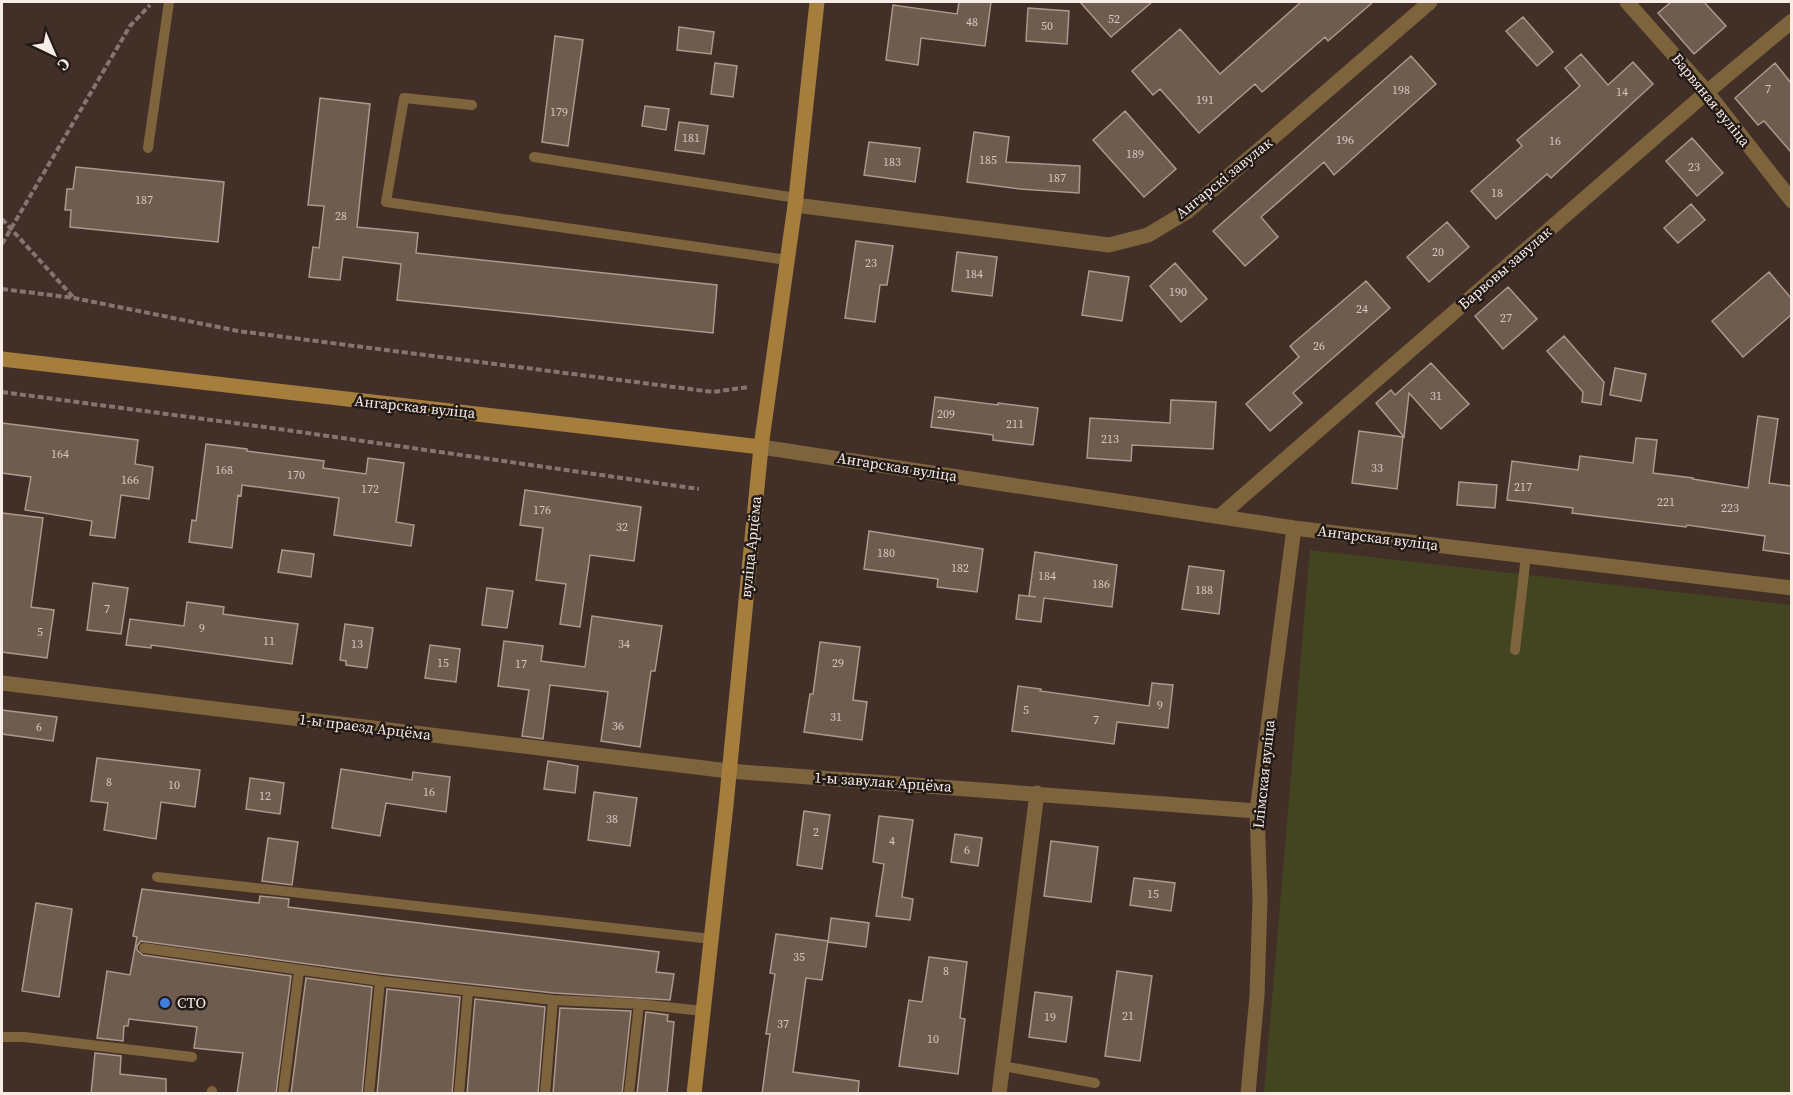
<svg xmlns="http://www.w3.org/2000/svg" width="1793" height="1095" font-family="'Source Serif 4',serif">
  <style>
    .grass { fill: #434520 }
    .building { fill: #6e5c4f; stroke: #ad988b; stroke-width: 1.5 }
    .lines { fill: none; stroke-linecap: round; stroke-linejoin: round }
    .path { stroke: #86756f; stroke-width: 4; stroke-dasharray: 6 3; stroke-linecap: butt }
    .lane { stroke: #7d643d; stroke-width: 10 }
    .street { stroke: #7d643d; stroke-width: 15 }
    .secondary { stroke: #a57e3d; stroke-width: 15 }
    .shop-dot { fill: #3f7fe0; stroke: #221a16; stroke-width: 2 }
    .labels { text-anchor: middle; stroke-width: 5; stroke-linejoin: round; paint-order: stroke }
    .number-label { font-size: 12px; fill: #d6c8c1 }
    .street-label { font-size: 15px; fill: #f9ece7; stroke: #221a16 }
    .poi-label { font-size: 15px; fill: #f9ece7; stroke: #221a16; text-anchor: start }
  </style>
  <rect width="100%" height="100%" fill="#422f28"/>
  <path class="grass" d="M1310,550L1791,605V1093L1264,1094Z"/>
  <path class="building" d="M959,2H991L985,46L921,38L918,65L886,60L893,5L957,14Z
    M1080,2H1152L1111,37Z
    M1301,2H1373L1328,41L1325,37L1262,92L1255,84L1199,133L1160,89L1153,95L1132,71L1180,29L1220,74Z
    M1671,2H1704L1726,26L1694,54L1658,13Z
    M1028,8L1069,11L1067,44L1026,41Z
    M1523,17L1553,52L1537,66L1506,31Z
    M679,27L714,32L711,54L677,50Z
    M555,36L583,40L568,146L542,142Z
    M1581,54L1608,85L1633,62L1653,84L1551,178L1547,174L1496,219L1471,191L1522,146L1517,140L1580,86L1565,68Z
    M1411,56L1436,84L1334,175L1324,162L1261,217L1278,237L1245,266L1213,231Z
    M715,63L737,66L733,97L711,94Z
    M1775,63L1791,83V152L1764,121L1758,125L1735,98Z
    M320,98L370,104L357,227L418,233L416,253L717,285L713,333L397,300L401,264L343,257L340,280L309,277L313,247L319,248L324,206L308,205Z
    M645,106L669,109L666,130L642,126Z
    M1125,111L1176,169L1144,197L1093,140Z
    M679,122L708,126L704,154L675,150Z
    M974,132L1009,137L1006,162L1080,166L1079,193L1020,189L967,182Z
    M1692,138L1723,173L1697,196L1666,161Z
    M869,142L920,148L915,182L864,175Z
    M76,167L224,182L218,242L70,227L71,210H65L67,189H73Z
    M1691,204L1705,220L1678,243L1664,228Z
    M1447,222L1469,247L1429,282L1407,257Z
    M856,241L893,246L887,285H880L875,322L845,318Z
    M957,252L997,257L992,296L952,291Z
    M1175,263L1207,299L1181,322L1150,286Z
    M1089,271L1129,277L1122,321L1082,315Z
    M1769,272L1791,298V315L1743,357L1712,321Z
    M1366,281L1390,308L1293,393L1302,403L1270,431L1246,404L1299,357L1290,346Z
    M1508,287L1537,319L1503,349L1475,316Z
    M1564,336L1604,382L1601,405L1582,402L1583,392L1547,351Z
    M1431,363L1469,404L1441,429L1409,393L1404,437L1376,403L1391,390L1395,395Z
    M1615,368L1646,374L1641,401L1610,395Z
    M935,397L998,405V403L1038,408L1033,445L993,440V435L931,427Z
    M1171,400L1216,402L1213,449L1132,445L1131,461L1087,458L1090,418L1170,423Z
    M1758,416L1778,419L1769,483L1791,486V554L1763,550L1765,536L1687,525L1686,527L1572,513L1573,508L1507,500L1512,461L1578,470L1580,456L1633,463L1636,438L1657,440L1653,473L1693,478V479L1748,488Z
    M2,423L138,440L135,464L153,467L149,499L121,495L115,538L90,535L92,521L25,510L31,477L2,473Z
    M1359,431L1403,437L1397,489L1352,483Z
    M206,444L247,449V451L324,461L323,468L366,474L368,458L404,463L396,522L414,525L411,546L334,535L339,498L242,485L241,496L238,495L232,548L189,542L192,520L196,521Z
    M1459,482L1497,485L1495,508L1457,505Z
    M525,490L641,507L634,561L590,555L580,627L560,624L566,584L536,580L543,528L520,525Z
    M2,513L43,518L31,607L54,610L47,658L2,652Z
    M869,531L983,549L977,592L937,587L938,579L864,569Z
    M282,550L314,554L311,577L278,572Z
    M1035,552L1117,565L1112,607L1044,598L1041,622L1016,619L1019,595L1036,597L1029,596Z
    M1189,566L1224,571L1219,614L1182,609Z
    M93,583L128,588L121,634L87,630Z
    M487,588L513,591L507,628L482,625Z
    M187,602L224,607L223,614L298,624L292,664L151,645V648L126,645L130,619L184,626Z
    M592,616L662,626L655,671H651L640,747L601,741L608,692L550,685L543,739L522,736L529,690L498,686L504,641L543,646L541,661L585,667Z
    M345,624L373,628L367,668L346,665V661L340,660Z
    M820,642L860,647L853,700L867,702L862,740L804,732L810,694H813Z
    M430,645L460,649L456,682L425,678Z
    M1152,683L1173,685L1168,728L1117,722L1114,744L1012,731L1018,686L1041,689L1040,691L1149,706Z
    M2,710L57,717L53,741L2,734Z
    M97,758L200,770L195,807L161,802L156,839L104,830L108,803L91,801Z
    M548,761L578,766L575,793L544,789Z
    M341,769L412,780L413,772L450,777L446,812L386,803L380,836L332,828Z
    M250,778L284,783L280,814L246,809Z
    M594,792L637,798L630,846L588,840Z
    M804,811L830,815L822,869L797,865Z
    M879,816L913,820L902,897L913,899L910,920L876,916L884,864L873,862Z
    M955,834L982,838L978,866L951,862Z
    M268,838L298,842L292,885L262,881Z
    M1051,841L1098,847L1091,902L1044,896Z
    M1134,878L1175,883L1171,911L1130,905Z
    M142,889L259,903L260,896L289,899L288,907L659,952L656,972L674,974L670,1000L554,993L381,974L141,941L137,946V950L143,955L291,976L276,1094H237L243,1053L194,1048L197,1027L129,1019L128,1026H124L123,1041L97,1038L107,971L130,975L137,937L133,936Z
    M36,903L72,909L59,997L22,991Z
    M831,918L869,923L866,947L828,942Z
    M776,934L828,941L822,980L806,978L793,1072L859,1081L858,1094H762L770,1034H766L775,974L770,973Z
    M929,957L967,962L960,1018L965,1019L958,1074L899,1066L909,1000L922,1002Z
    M1117,971L1152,976L1140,1061L1105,1056Z
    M306,978L372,987L362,1094H291Z
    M387,989L460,997L452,1094H377Z
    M1035,992L1072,997L1066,1042L1029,1037Z
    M475,999L545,1007L538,1094H467Z
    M560,1008L631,1011L622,1094H553Z
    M646,1012L668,1015L667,1021L674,1022L667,1094H637Z
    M95,1053L121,1056L120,1074L166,1079V1094H91Z"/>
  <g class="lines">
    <path class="path" d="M2,219L74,298
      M2,244L130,26L150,5
      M2,289L74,298L238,331L713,392L749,387
      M2,392L279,429L699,489"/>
    <path class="lane" d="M472,105L404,98L386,202L787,260
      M148,148L169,2
      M534,157L796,198
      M1515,650L1526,556
      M157,877L712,939
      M144,948L380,981L553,1000L639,1004L703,1011
      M2,1037H24L192,1057
      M1003,1066L1095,1083
      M211,1094L212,1091
      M283,1094L299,970
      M369,1094L380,981
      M459,1094L468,991
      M545,1094L553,1000
      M629,1094L639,1004"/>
    <path class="street" d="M1627,2L1707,92L1792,201
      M795,205L1109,245L1148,235L1188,211L1430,2
      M761,447L1294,528L1792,588
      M1220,516L1707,92L1792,21
      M2,683L729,771L1257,811
      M999,1094L1037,793
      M1248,1094L1257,996L1260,899L1257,811L1294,528"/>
    <path class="secondary" d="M2,359L761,447
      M694,1094L726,805L761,447L796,198L817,2"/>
  </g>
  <circle class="shop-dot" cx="165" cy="1003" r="6"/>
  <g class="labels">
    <g class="number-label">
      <text x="1114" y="23">52</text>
      <text x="972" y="26">48</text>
      <text x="1047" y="30">50</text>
      <text x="1768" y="93">7</text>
      <text x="1401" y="94">198</text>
      <text x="1622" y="96">14</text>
      <text x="1205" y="104">191</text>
      <text x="559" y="116">179</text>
      <text x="691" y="142">181</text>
      <text x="1345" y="144">196</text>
      <text x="1555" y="145">16</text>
      <text x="1135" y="158">189</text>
      <text x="988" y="164">185</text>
      <text x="892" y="166">183</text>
      <text x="1694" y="171">23</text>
      <text x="1057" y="182">187</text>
      <text x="1497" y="197">18</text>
      <text x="144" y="204">187</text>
      <text x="341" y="220">28</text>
      <text x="1438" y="256">20</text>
      <text x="871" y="267">23</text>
      <text x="974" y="278">184</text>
      <text x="1178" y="296">190</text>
      <text x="1362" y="313">24</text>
      <text x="1506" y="322">27</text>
      <text x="1319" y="350">26</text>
      <text x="1436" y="400">31</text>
      <text x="946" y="418">209</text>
      <text x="1015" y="428">211</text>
      <text x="1110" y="443">213</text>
      <text x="60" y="458">164</text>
      <text x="1377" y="472">33</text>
      <text x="224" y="474">168</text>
      <text x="296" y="479">170</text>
      <text x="130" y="484">166</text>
      <text x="1523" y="491">217</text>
      <text x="370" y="493">172</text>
      <text x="1666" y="506">221</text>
      <text x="1730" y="512">223</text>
      <text x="542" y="514">176</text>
      <text x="622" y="531">32</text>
      <text x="886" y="557">180</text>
      <text x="960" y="572">182</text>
      <text x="1047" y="580">184</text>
      <text x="1101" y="588">186</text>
      <text x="1204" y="594">188</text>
      <text x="107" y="613">7</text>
      <text x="202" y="632">9</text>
      <text x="40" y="636">5</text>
      <text x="269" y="645">11</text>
      <text x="357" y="648">13</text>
      <text x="624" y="648">34</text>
      <text x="443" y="667">15</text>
      <text x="838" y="667">29</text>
      <text x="521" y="668">17</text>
      <text x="1160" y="709">9</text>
      <text x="1026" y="714">5</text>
      <text x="836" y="721">31</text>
      <text x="1096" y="724">7</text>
      <text x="618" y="730">36</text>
      <text x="39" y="731">6</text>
      <text x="109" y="786">8</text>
      <text x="174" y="789">10</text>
      <text x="429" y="796">16</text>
      <text x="265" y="800">12</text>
      <text x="612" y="823">38</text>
      <text x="816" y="836">2</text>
      <text x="892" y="845">4</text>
      <text x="967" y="854">6</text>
      <text x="1153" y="898">15</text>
      <text x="799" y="961">35</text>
      <text x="946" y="975">8</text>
      <text x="1128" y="1020">21</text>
      <text x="1050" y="1021">19</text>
      <text x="783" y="1028">37</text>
      <text x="933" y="1043">10</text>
    </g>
    <g class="street-label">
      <text transform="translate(1711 100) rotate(51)" y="5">Барвяная вуліца</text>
      <text transform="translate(1224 178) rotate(-39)" y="5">Ангарскі завулак</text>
      <text transform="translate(1505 268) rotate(-41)" y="5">Барвовы завулак</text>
      <text transform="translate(415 407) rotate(6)" y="5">Ангарская вуліца</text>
      <text transform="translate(897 467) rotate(9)" y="5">Ангарская вуліца</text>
      <text transform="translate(1378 538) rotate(7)" y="5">Ангарская вуліца</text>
      <text transform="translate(751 547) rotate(-84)" y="5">вуліца Арцёма</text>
      <text transform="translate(365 727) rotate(7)" y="5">1-ы праезд Арцёма</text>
      <text transform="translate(1264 774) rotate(-84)" y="5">Ілімская вуліца</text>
      <text transform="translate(883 782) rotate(4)" y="5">1-ы завулак Арцёма</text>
    </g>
    <g class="poi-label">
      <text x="177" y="1008">СТО</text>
    </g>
  </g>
  <rect width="1793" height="1095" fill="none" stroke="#f9ece7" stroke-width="6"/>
  <g transform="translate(54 54) rotate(136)" stroke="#221a16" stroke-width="4.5" paint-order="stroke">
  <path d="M0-4.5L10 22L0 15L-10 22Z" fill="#f9ece7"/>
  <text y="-9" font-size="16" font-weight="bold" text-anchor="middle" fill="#f9ece7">С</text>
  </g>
</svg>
